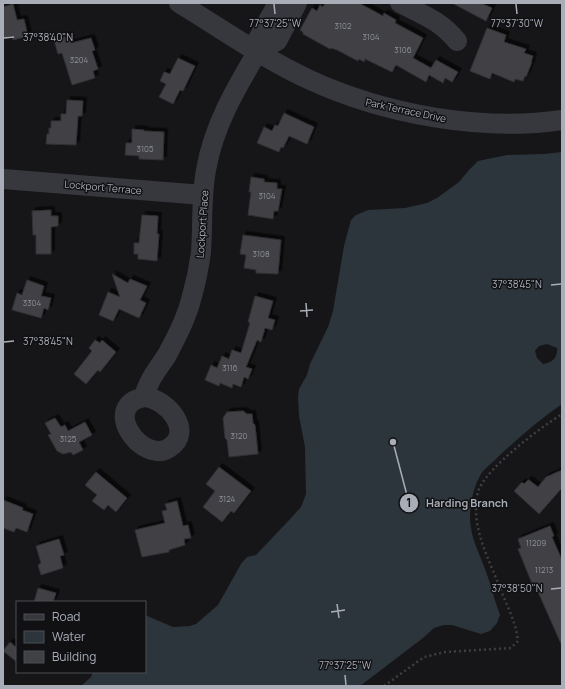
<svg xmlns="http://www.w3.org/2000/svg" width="565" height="689" font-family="Manrope,sans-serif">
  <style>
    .water { fill: #2c353c; fill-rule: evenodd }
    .building { fill: #404145; stroke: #303034; filter: url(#shadow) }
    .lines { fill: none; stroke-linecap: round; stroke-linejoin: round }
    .path { stroke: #3d3f44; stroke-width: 2.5; stroke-dasharray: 2 3; stroke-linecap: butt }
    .minor { stroke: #37383d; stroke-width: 20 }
    .ticks { fill: none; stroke: #a8adb8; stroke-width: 1.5 }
    .labels { text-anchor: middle; stroke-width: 3; stroke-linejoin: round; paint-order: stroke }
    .number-label { font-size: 8px; fill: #8e929b }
    .street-label { font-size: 10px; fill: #a8adb8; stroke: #111113 }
    .ticks-label { font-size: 10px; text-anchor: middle; fill: #a8adb8; stroke: #111113; stroke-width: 3; stroke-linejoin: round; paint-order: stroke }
    .leader { fill: none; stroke: #a8adb8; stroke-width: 1.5 }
    .callout-dot { fill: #a8adb8; stroke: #111113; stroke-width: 1.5 }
    .mark-label { font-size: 12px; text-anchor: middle; font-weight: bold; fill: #111 }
    .callout-label { font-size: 11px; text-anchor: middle; font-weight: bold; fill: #a8adb8; stroke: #111113; stroke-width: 3; stroke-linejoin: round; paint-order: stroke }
  </style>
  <defs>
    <filter id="shadow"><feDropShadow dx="3.5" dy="-3.5" stdDeviation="0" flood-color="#0009"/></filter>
  </defs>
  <rect width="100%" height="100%" fill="#161618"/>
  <path class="water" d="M562,152V404C539,420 518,438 498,457C493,462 485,468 481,474C472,489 468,512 471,528C473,542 480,555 485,569C491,584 494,600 500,615L497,623L490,631L481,634L452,625H444L434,628L423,638L360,686H81L91,677L93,672H145V615L173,627L190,626L196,624L218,605L241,564L247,557L256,555L292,517L301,507L306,494L305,447L299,416L298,397L299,389L307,375L310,364L328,327L333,311L344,246L351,220L356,215L368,210L405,208L427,203L437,198L459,182L469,170L478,161L507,155L544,154ZM547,344L557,348C558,358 552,363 543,364L537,358L535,351L539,346Z"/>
  <path class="building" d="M325,3H359L383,16L384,13L396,20L395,23L423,38L413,58L431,68L436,60L458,72L452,82L445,78L443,83L429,75L426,82L396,65L392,72L365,59L364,62L359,59L358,61L337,50L331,48L330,49L303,34V32L300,30L312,8L317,11L320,5L323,7Z
    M452,3H481L492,8L486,21Z
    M13,4L17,20L24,19L28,36L13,40L12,36L3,38V7Z
    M487,28L506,35L504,42L526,49L524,53L533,56L531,62H532L526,77L525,76L523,81L515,79L514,82L492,73L490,79L470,71Z
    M69,35L71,43L91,38L95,50L92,51L98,69L93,71L95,78L72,85L62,53L58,54L54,40Z
    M178,58L195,66L183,91L180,90L173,104L159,97L166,84L160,81L164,72L170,74Z
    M67,100L83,101L82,116H78L76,145L46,144L47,134H49V128H51V121H61V114H66Z
    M284,113L314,127L307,144L289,136L283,148L281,147L279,152L257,143L264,127L272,131L275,125L278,126Z
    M132,129L144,130V131L164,132L163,160L139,159V156L125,155L126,143H132Z
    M251,177L264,179V182L277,183V189H282L278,211H274L273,219L248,215L251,192H249Z
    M51,210V216H58V226L51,227V254H36V235H33L32,211Z
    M142,215L158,216L157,234H159L157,261L138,259V254H134V243H139Z
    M243,235L281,240L278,274L256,273V270L244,268L246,255L240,254Z
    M112,274L128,283L130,279L147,286L140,300L146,303L139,318L119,309L113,321L99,315L108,292L120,297Z
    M27,280L44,286L41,296L51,298L48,310L44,308L41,318L12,310L17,293L22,295Z
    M255,296L273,301L268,318L275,320L272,330L265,328L261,342L257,340L246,367L252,369L248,379L244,377L241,387L233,384L232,388L220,383L219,386L205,380L211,365L217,368L222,356L229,359L232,350L241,353L250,323L248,322Z
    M95,340L100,343L102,340L116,352L100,372L98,370L86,384L74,374L92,351L89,348Z
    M243,411L247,414H252L253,423L255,425L258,454L229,457L227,440L225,438L223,418L227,412Z
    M55,418L61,427L65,425L68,431L85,422L92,435L79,442L83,450L73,455L71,452L63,454L57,451L48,435L51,434L45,423Z
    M219,467L251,491L234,513L231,511L222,522L203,507L215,491L206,484Z
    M562,470V488L539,514L514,491L522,482L524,484L528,480H529L538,487L546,477Z
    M96,472L127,498L116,512L108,505L104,510L92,501L97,495L85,485Z
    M3,500L16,505L23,508L22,510L33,514L27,532L16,528L14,532L3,528Z
    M177,501L183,526L188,525L191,538L184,539L185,545L169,550V552L142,557L135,530L165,523L162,511L167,510L165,504Z
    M550,526L554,536L552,537L562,560V646L535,585L533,586L518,549L521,548L518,539Z
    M59,539L64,555L60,556L63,568L41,575L38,565L41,563L36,546Z
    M38,588L56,593L53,602H34Z
    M10,642L17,648V662L3,651Z"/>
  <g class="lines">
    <path class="path" d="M384,686L424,657L445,652L511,648L518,641C516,621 505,602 498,583C489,560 475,533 476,507C476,502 477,494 479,489C490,465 539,429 562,414"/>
    <path class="minor" d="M179,3C222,29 264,59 310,80C384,114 481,132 562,120
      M400,3C423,15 440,20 457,41
      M258,51L277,41L297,3
      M258,51V39L278,3
      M3,179L203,195
      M144,397C148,380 158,369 167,355C177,336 187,317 192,296C196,282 199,267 201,252C203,224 201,197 206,170C214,125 235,90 258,51
      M145,397C167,399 195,432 169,448C142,465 99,405 145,397Z"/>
  </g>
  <path class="ticks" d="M274,4L275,14M516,4L517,14M4,38L14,37M551,285L561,284M306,303L307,317M300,311L313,310M4,342L14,341M551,589L561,588M337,604L339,618M331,612L345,610M345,675L346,685"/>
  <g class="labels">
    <g class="number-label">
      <text x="343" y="29">3102</text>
      <text x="371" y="40">3104</text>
      <text x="403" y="53">3106</text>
      <text x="79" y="63">3204</text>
      <text x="145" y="152">3105</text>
      <text x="267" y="199">3104</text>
      <text x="261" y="257">3108</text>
      <text x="32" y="306">3304</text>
      <text x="230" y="371">3116</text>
      <text x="239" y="439">3120</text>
      <text x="68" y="442">3125</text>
      <text x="227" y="502">3124</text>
      <text x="536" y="546">11209</text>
      <text x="544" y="573">11213</text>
    </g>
    <g class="street-label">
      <text transform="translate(406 110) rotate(12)" y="4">Park Terrace Drive</text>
      <text transform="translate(103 187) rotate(5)" y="4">Lockport Terrace</text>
      <text transform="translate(202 224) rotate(-86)" y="4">Lockport Place</text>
    </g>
  </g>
  <g class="ticks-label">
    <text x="275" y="27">77°37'25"W</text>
    <text x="517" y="27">77°37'30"W</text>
    <text x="48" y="41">37°38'40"N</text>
    <text x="517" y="288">37°38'45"N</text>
    <text x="48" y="345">37°38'45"N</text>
    <text x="517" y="592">37°38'50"N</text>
    <text x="345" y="669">77°37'25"W</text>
  </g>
  <path class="leader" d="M393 442L409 503"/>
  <g class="callout-dot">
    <circle cx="393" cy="442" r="4"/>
    <circle cx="409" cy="503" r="10"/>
  </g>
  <g class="mark-label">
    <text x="409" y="507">1</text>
  </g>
  <g class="callout-label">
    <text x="467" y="507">Harding Branch</text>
  </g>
  <rect width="565" height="689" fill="none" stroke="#a8adb8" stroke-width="8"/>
  <rect x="16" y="601" width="130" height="72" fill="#111113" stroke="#4d4f55"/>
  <rect x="24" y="614" width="20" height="6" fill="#37383d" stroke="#4d4f55"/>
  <text x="52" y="621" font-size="12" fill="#a8adb8">Road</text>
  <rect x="24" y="631" width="20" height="12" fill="#2c353c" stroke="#4d4f55"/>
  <text x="52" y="641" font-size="12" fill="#a8adb8">Water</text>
  <rect x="24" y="651" width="20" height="12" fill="#404145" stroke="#4d4f55"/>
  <text x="52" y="661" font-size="12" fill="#a8adb8">Building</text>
</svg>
